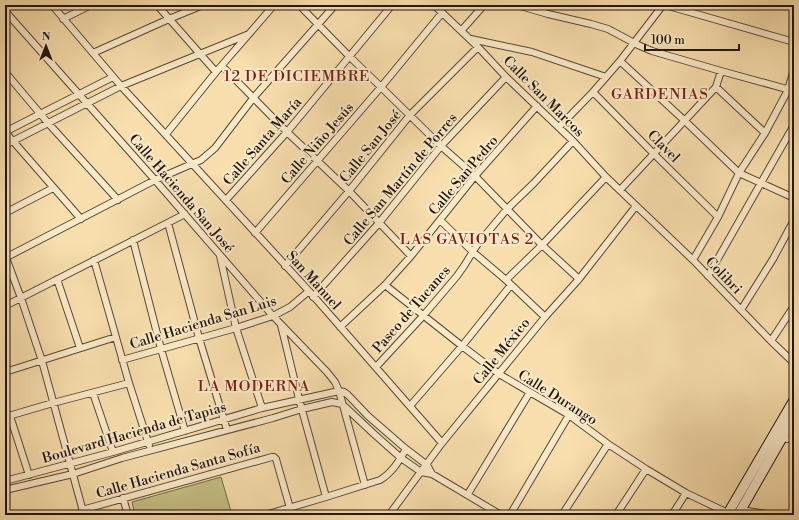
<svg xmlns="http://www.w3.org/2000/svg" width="799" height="520" font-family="'Libre Bodoni',serif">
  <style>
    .green { fill: #c5c085; stroke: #736b48 }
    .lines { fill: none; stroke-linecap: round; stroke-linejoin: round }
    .street-casing { stroke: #574834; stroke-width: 8 }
    .secondary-casing { stroke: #21160c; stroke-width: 11 }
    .street { stroke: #fbeaca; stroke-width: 6 }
    .secondary { stroke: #fbeaca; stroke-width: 9 }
    .labels { text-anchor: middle; stroke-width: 4; stroke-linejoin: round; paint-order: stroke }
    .street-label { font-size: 14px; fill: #21160c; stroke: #fbeaca }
    .neighbourhood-label { font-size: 15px; letter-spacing: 1px; fill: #7a1f14; stroke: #fbeaca }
  </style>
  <rect width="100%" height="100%" fill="#f9dfae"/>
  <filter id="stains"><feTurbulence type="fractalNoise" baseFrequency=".005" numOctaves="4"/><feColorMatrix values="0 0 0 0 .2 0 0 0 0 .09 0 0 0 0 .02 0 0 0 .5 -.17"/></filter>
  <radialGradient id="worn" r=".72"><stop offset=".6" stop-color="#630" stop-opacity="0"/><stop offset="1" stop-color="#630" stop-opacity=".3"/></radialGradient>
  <path class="green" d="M221,477L232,515H135L132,502Z"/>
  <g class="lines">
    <g class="street-casing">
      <path id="street" d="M52,5L121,86L309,291L442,443
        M157,5L216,72
        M299,5L349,56L381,87L441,146L475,176L542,245L579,279
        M434,5L478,47L506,77L573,141L606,177L693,260L771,341L794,363
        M517,5L548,14L591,24L608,29L638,45L652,51L721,71L794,91
        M665,5L794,42
        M5,11L155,180L273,316L327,372L335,382L339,391L365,485
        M63,19L91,5
        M461,31L484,5
        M471,39L532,52L606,77
        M93,53L169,19L203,5
        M620,61L685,121L739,173L794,198
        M222,66L287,132L349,191L411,256
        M5,72L48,123L118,200
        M716,87L765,133
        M593,92L653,153L718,217
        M559,127L593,92L620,61L663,5
        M5,132L40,114L113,77
        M5,132L81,219
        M166,134L216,72L274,5
        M5,145L121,86L249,34
        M620,190L716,87L721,71
        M226,200L287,132L392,5
        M5,213L53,188
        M440,220L473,252L506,280L545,317
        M168,223L199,338L227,430
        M255,233L381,87L442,13
        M133,240L161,349L185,431
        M5,255L21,298L42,361L84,515
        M220,256L236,328L262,408
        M5,258L155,180L201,160L215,148L254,97L335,5
        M94,260L129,383L149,445
        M693,260L718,217L739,173L765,133L788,90L794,69
        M285,266L349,191L410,115L478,47
        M708,276L794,125
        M57,279L80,348
        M506,280L542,245L606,177
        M385,285L462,346L499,374L569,415L608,444L646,469L686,493L728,513
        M313,297L379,223L441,146L506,77
        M5,306L185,214
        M741,310L773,259L794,220
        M281,325L299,399L326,497
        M340,327L385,285L411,256L475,176L537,106
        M771,341L794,306
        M122,360L236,328L273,316L290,307L309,291
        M376,367L423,316L457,276L464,266L477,245L507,209L534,183L573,141
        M5,372L116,337
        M93,393L113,452
        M410,406L462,346L511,285
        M10,416L29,475
        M5,417L53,403L129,383
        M782,438L794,440
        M5,481L113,452L262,408L339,391L344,392L348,395L368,416L406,449L427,465L432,474
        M5,490L73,474L122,458L273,418L302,409L332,402L342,404L374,434L401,458L421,472L432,474L501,515
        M468,494L530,392
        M123,498L128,515
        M82,510L272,457H274L276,459L290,508
        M741,510L774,515
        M265,515L326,497L380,480C392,473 399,461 406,449
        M389,515L442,443L545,317L579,279L636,206
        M510,515L569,415
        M562,515L608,444
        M616,515L646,469
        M672,515L686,493"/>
    </g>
    <g class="secondary-casing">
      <path id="secondary" d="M727,515L794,400
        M738,515L794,417"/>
    </g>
    <use href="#street" class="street"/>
    <use href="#secondary" class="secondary"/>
  </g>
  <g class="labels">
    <g class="street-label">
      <text transform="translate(544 96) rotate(45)" y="5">Calle San Marcos</text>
      <text transform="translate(262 141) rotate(-49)" y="5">Calle Santa María</text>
      <text transform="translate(317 143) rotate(-49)" y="5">Calle Niño Jesús</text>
      <text transform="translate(370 146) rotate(-51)" y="5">Calle San José</text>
      <text transform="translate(664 146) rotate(45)" y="5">Clavel</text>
      <text transform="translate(463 175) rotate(-50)" y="5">Calle San Pedro</text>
      <text transform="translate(400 179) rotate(-50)" y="5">Calle San Martín de Porres</text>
      <text transform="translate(182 193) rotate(49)" y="5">Calle Hacienda San José</text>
      <text transform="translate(724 275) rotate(46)" y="5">Colibri</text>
      <text transform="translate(314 280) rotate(48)" y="5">San Manuel</text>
      <text transform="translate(411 309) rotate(-49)" y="5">Paseo de Tucanes</text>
      <text transform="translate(203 322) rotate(-17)" y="5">Calle Hacienda San Luis</text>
      <text transform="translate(501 351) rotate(-51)" y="5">Calle México</text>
      <text transform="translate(558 397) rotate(32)" y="5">Calle Durango</text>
      <text transform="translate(134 432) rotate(-16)" y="5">Boulevard Hacienda de Tapias</text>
      <text transform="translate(178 470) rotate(-16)" y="5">Calle Hacienda Santa Sofía</text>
    </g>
    <g class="neighbourhood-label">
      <text x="297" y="81">12 DE DICIEMBRE</text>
      <text x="660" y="99">GARDENIAS</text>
      <text x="467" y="244">LAS GAVIOTAS 2</text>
      <text x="254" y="391">LA MODERNA</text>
    </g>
  </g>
  <rect width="799" height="520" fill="none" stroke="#f9dfae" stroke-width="20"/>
  <rect x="6" y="6" width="787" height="508" fill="none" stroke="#21160c" stroke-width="2"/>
  <rect x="10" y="10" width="779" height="500" fill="none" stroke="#21160c"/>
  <g transform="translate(46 46)" stroke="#fbeaca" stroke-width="3" paint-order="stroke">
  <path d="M0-3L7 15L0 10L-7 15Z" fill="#21160c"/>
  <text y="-6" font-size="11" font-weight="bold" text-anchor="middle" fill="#21160c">N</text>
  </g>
  <path d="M645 44v6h94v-6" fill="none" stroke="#21160c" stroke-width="2"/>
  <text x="651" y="44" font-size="12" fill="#21160c" stroke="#fbeaca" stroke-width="3" paint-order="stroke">100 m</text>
  <rect width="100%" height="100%" filter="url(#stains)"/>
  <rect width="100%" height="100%" fill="url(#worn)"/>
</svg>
